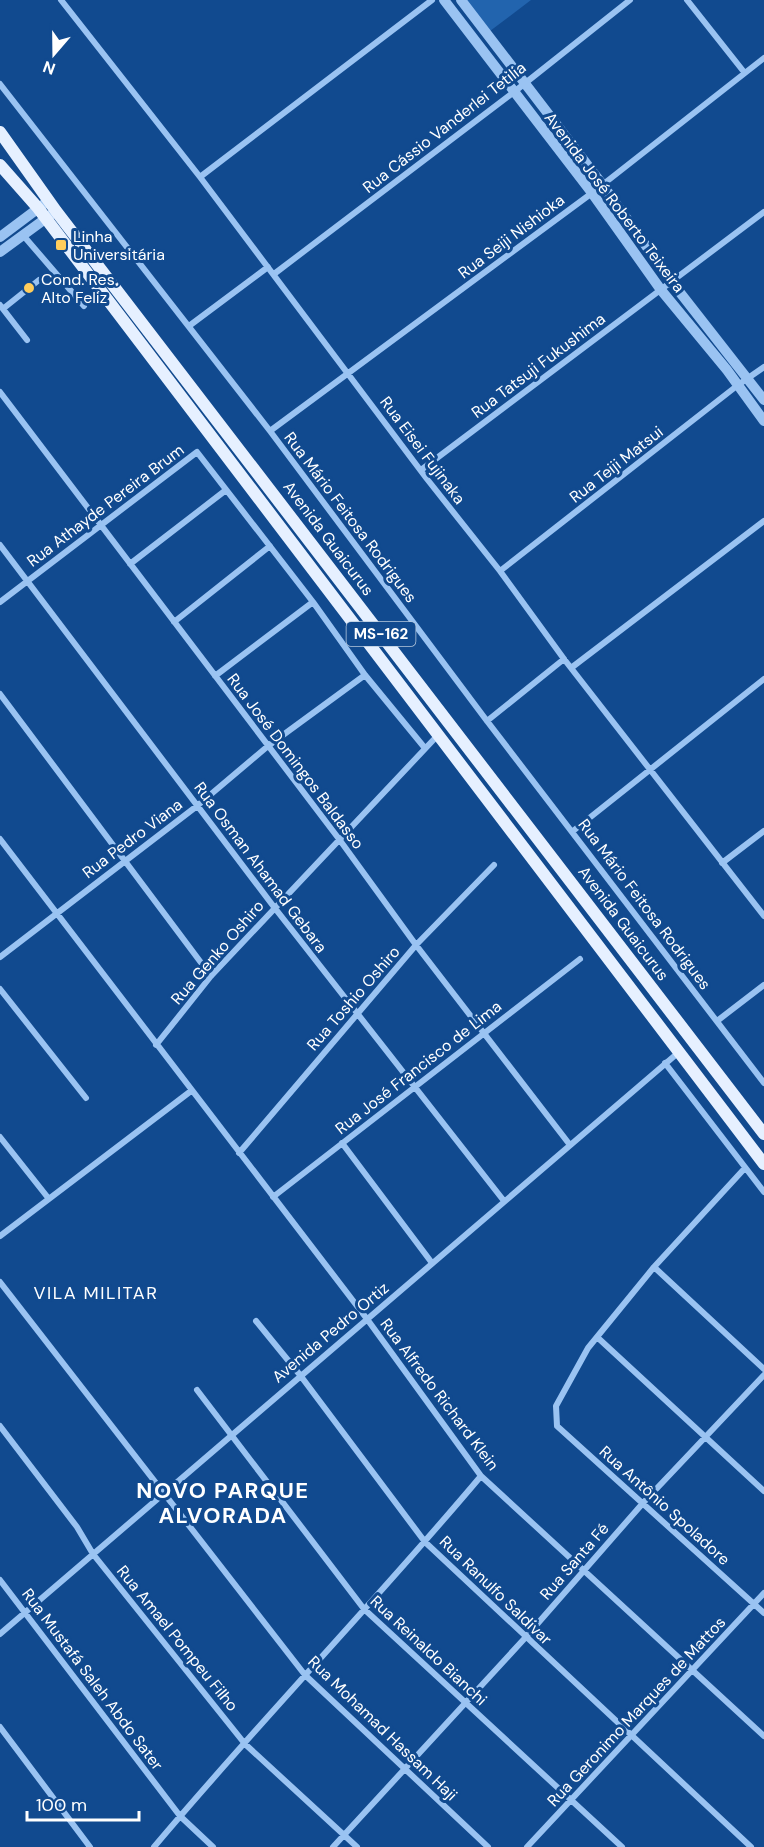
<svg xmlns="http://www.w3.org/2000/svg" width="764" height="1847" font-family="'DM Sans',sans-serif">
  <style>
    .green { fill: #2264ae }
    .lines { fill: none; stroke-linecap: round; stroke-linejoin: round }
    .minor { stroke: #9ac3f2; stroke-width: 6 }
    .tertiary { stroke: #9ac3f2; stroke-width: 10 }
    .primary { stroke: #e6f0ff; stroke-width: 12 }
    .poi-dot { fill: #ffcd5c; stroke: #114a8f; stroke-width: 2 }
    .labels { text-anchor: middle; stroke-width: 6; stroke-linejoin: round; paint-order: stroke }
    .shield { fill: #114a8f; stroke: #b8c9dd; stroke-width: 1.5 }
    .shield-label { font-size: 15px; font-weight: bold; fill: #fff }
    .street-label { font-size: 16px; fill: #fff; stroke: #114a8f }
    .poi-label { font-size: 16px; fill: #fff; stroke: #114a8f; text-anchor: start }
    .neighbourhood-label { font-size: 18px; letter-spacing: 1.5px; fill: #fff; stroke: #114a8f }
    .district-label { font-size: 22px; font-weight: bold; letter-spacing: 1.5px; fill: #fff; stroke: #114a8f }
  </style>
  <rect width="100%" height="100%" fill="#114a8f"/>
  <path class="green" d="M466,0H531L490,31Z"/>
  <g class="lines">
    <path class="minor" d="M61,0L200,177L427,479L500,571L564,659L764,916
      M687,0L744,72
      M0,84L270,431L487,721L764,1083
      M200,177L432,0
      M22,234L84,306
      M274,274L514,92L630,0
      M0,305L27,340
      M4,308L39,280
      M189,326L268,267
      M0,392L339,839L416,945L570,1145
      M270,431L592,193L764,58
      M421,470L764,212
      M0,545L274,907L504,1201
      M130,564L226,490
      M500,571L738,385L764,367
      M0,602L197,452L313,602L365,675L424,747
      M174,622L270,546
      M571,668L764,521
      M215,676L313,602
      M0,694L211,976
      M487,721L564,659
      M573,831L764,679
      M0,839L367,1319L481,1476L764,1736
      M722,863L764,831
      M0,957L197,806L268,746L365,675
      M0,989L86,1098
      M717,1021L764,985
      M156,1045L211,976L438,735
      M665,1063L764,1192
      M0,1137L49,1199
      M342,1143L432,1263
      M239,1153L416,945L494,865
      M745,1168L654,1267L588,1348L556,1406L557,1426L764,1613
      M273,1197L580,959
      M0,1236L191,1091
      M654,1267L764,1369
      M0,1282L305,1675L488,1847
      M256,1321L300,1375L425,1542L751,1847
      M597,1337L764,1491
      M197,1390L364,1609L622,1847
      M0,1426L77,1527L93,1554L245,1744L357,1847
      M0,1580L180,1816L213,1847
      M0,1634L679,1052
      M0,1727L90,1847
      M154,1847C260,1721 375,1602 481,1476
      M333,1847L525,1638L643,1503L764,1375
      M527,1847L764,1593"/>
    <path class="tertiary" d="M444,0L592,193L661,290L727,370L764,421
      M461,0L602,184L671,281L764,400
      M0,237L48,201
      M0,252L56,211"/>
    <path class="primary" d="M0,132L56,211L764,1134
      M0,165L38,208L764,1164"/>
  </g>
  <g class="poi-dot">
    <rect x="55" y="239" width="12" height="12" rx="3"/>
    <circle cx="29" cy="288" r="6"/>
  </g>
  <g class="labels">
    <rect class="shield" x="346.5" y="622" width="69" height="24" rx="4.5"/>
    <g class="shield-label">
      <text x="381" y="639">MS-162</text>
    </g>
    <g class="street-label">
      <text transform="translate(444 127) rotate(-38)" y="6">Rua Cássio Vanderlei Tetilia</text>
      <text transform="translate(615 202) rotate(53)" y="6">Avenida José Roberto Teixeira</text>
      <text transform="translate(511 236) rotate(-37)" y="6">Rua Seiji Nishioka</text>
      <text transform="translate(538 365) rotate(-37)" y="6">Rua Tatsuji Fukushima</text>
      <text transform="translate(423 450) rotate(53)" y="6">Rua Eisei Fujinaka</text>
      <text transform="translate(616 464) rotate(-38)" y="6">Rua Teiji Matsui</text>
      <text transform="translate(105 505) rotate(-37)" y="6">Rua Athayde Pereira Brum</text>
      <text transform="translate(351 517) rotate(53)" y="6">Rua Mário Feitosa Rodrigues</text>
      <text transform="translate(329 538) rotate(53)" y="6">Avenida Guaicurus</text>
      <text transform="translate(296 761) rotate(53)" y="6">Rua José Domingos Baldasso</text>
      <text transform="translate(132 838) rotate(-37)" y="6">Rua Pedro Viana</text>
      <text transform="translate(261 867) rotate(53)" y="6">Rua Osman Ahamad Gebara</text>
      <text transform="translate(645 904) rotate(53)" y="6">Rua Mário Feitosa Rodrigues</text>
      <text transform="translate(624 923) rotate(53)" y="6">Avenida Guaicurus</text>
      <text transform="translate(217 952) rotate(-49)" y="6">Rua Genko Oshiro</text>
      <text transform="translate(353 998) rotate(-49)" y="6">Rua Toshio Oshiro</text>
      <text transform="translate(418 1067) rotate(-38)" y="6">Rua José Francisco de Lima</text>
      <text transform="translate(330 1332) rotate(-40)" y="6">Avenida Pedro Ortiz</text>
      <text transform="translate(440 1394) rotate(53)" y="6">Rua Alfredo Richard Klein</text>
      <text transform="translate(665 1505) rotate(42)" y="6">Rua Antônio Spoladore</text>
      <text transform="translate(574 1561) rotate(-49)" y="6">Rua Santa Fé</text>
      <text transform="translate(496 1590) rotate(44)" y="6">Rua Ranulfo Saldivar</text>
      <text transform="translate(178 1638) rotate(51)" y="6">Rua Amael Pompeu Filho</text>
      <text transform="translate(429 1650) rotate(43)" y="6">Rua Reinaldo Bianchi</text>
      <text transform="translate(93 1679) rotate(53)" y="6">Rua Mustafá Saleh Abdo Sater</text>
      <text transform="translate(636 1711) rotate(-47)" y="6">Rua Geronimo Marques de Mattos</text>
      <text transform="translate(383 1728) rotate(44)" y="6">Rua Mohamad Hassam Haji</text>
    </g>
    <g class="poi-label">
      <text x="73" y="242">Linha<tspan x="73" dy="18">Universitária</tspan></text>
      <text x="41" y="285">Cond. Res.<tspan x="41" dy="18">Alto Feliz</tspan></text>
    </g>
    <g class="neighbourhood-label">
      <text x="96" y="1299">VILA MILITAR</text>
    </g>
    <g class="district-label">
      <text x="223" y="1498">NOVO PARQUE<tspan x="223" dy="25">ALVORADA</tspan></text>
    </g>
  </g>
  <g transform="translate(54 54) rotate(200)" stroke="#114a8f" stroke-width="4.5" paint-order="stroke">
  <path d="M0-4.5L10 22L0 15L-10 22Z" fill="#ffffff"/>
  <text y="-9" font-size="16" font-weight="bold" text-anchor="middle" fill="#ffffff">N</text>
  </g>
  <path d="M27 1811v9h112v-9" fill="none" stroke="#ffffff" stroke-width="3"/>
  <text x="36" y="1811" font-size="18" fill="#ffffff" stroke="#114a8f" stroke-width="4.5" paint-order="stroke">100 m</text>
</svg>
